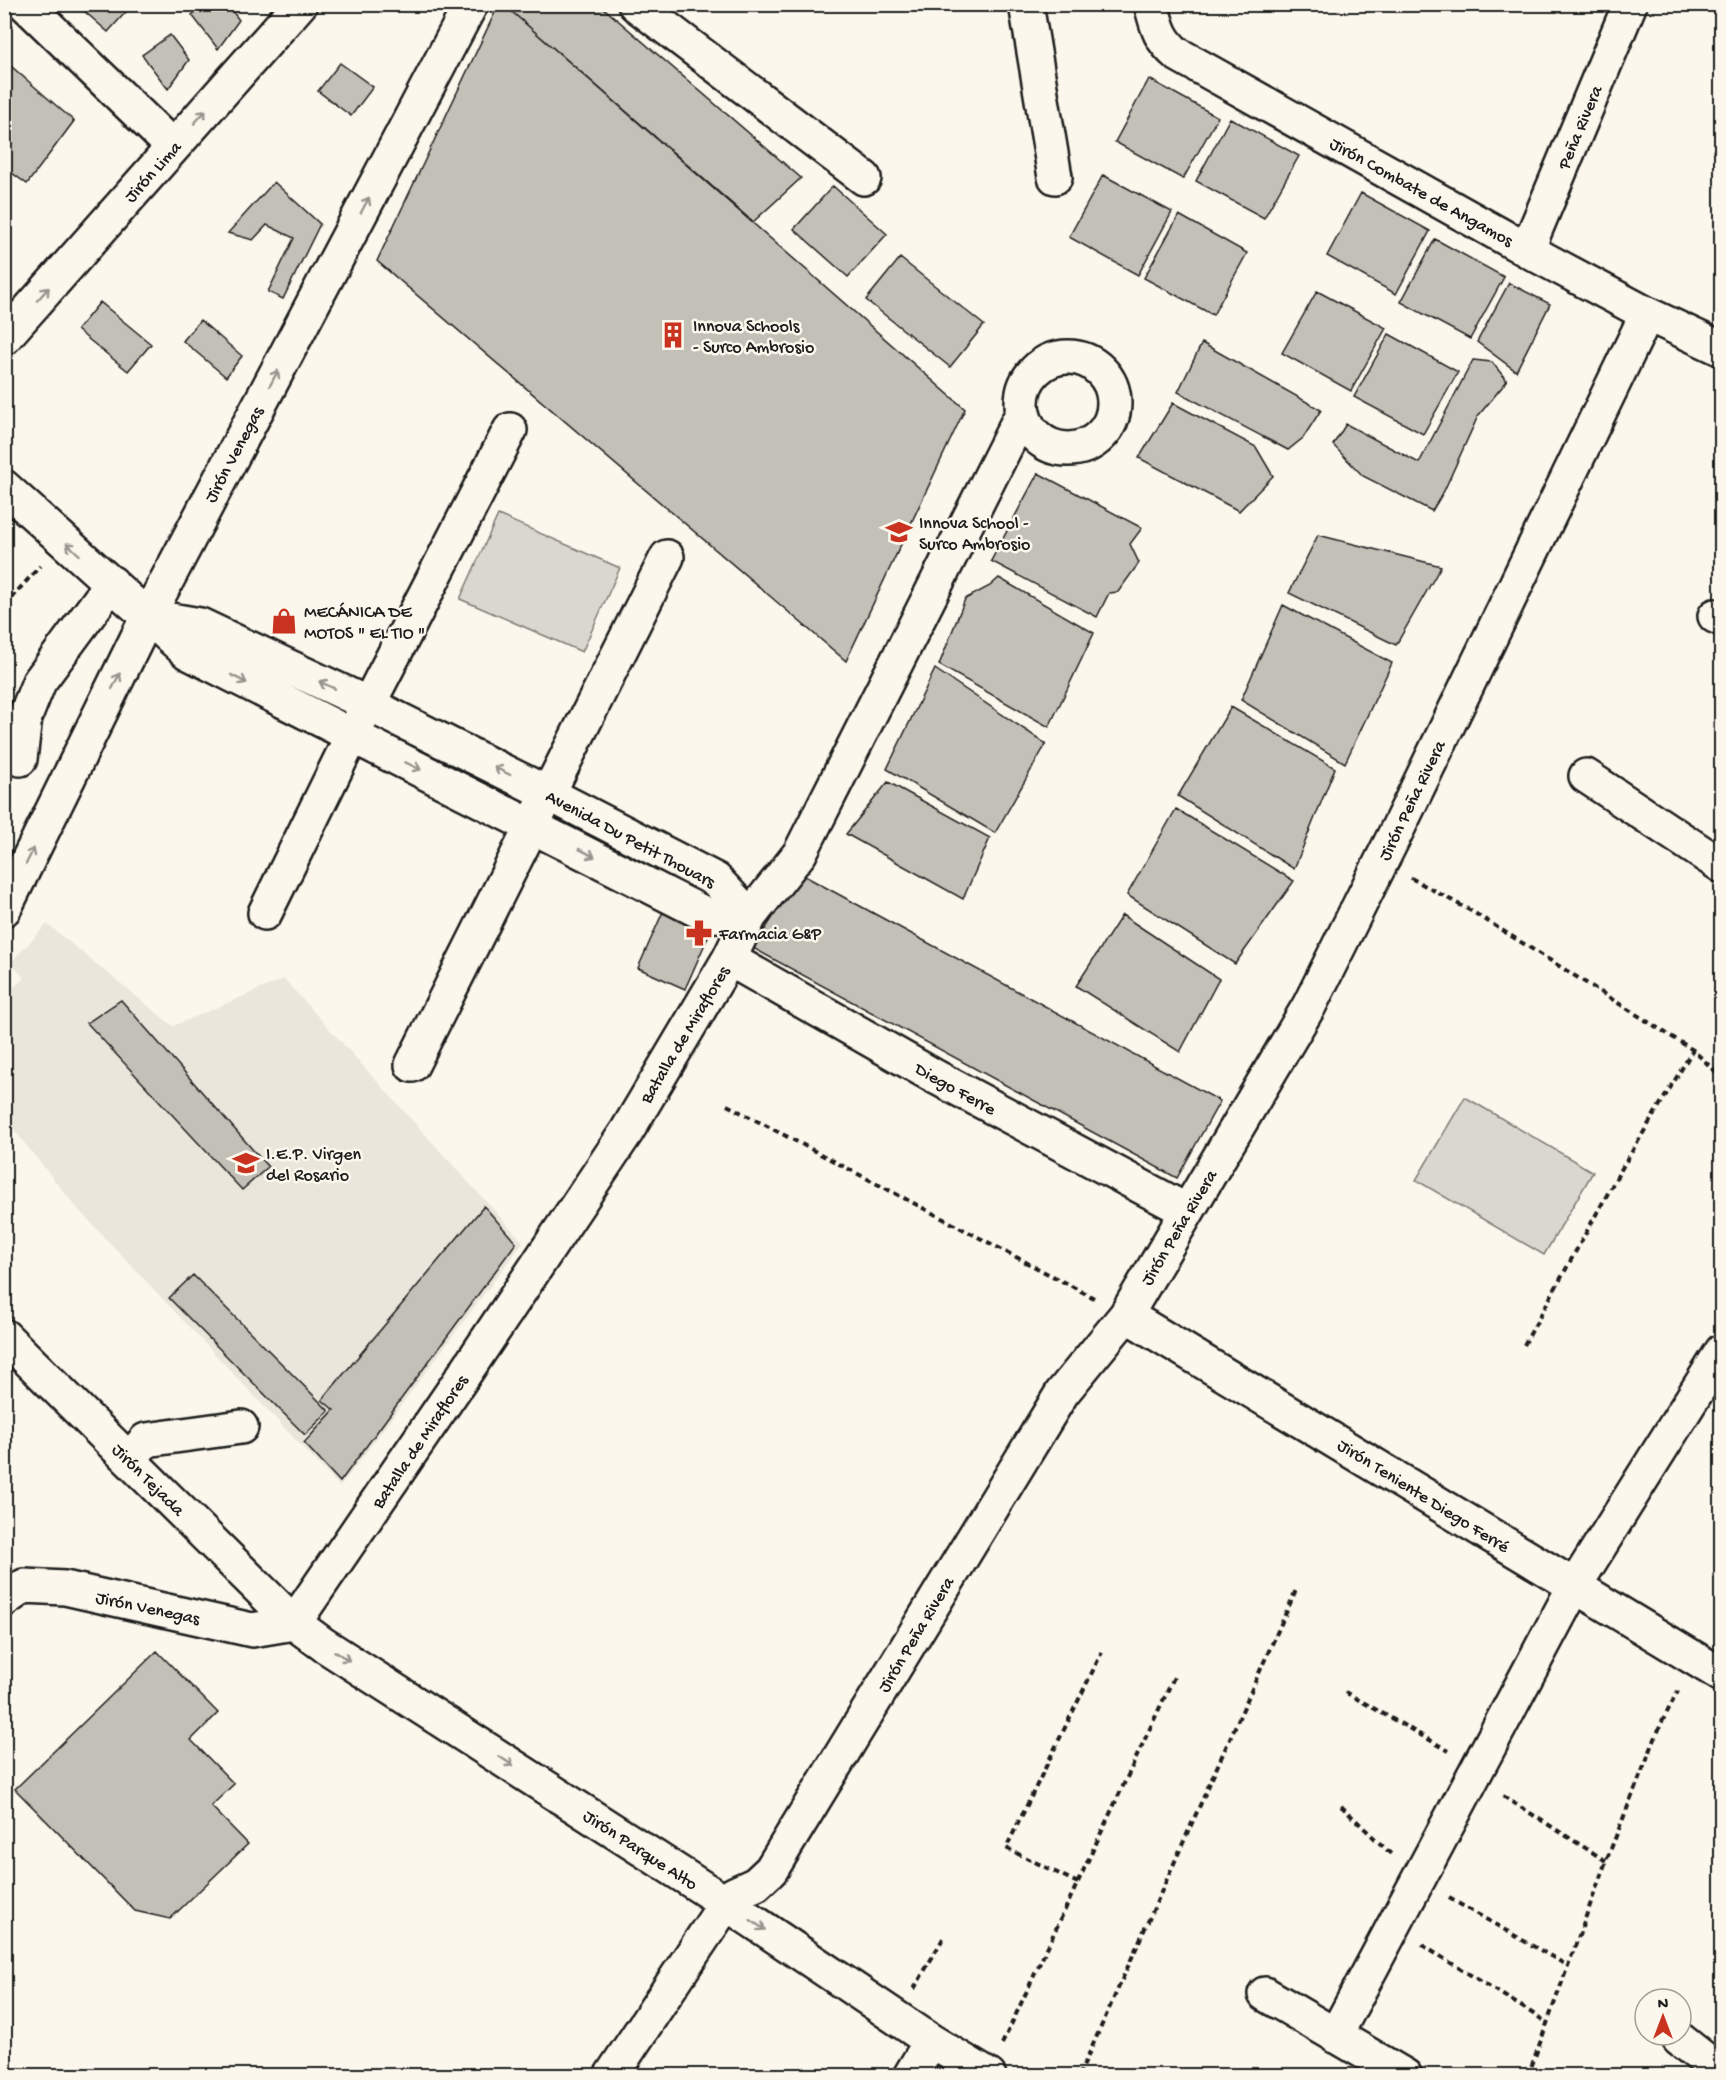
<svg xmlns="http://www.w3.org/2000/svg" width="1726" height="2080" font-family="'Gochi Hand',sans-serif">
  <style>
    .built { fill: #eae6dc }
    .green { fill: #dad7ce; stroke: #7b7a75; stroke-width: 1.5 }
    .building { fill: #c3c0b8; stroke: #1c1c1c; stroke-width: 1.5 }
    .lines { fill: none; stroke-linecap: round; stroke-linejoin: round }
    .minor-casing { stroke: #1c1c1c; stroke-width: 38 }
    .path { stroke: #1c1c1c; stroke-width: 4; stroke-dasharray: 6 4.5; stroke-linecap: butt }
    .minor { stroke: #fbf7ec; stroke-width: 33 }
    .oneway { stroke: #97948e }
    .labels { text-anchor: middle; stroke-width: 5; stroke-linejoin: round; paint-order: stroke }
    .street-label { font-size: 18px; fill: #1c1c1c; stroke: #fbf7ec }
    .poi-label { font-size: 18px; fill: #1c1c1c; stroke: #fbf7ec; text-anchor: start }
  </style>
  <rect width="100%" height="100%" fill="#fbf7ec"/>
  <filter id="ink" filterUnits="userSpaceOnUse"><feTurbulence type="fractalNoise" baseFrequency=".0167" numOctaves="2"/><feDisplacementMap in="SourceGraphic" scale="12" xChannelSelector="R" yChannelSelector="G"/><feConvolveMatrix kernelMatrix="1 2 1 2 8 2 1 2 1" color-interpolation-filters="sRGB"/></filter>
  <g filter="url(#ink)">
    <path class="built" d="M47,924L173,1026L284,979L523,1242L340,1487L77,1208L5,1119L4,1027L8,1023L5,1018L4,996L24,978L11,962Z"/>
    <path class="green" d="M498,515L620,568L582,652L460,599Z
      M1465,1097L1593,1172L1544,1255L1416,1180Z"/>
    <path class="building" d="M76,4H133L108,32Z
      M206,4H227L239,20L218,49L192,15Z
      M499,4H503L965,409L846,661L377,261Z
      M503,4H599L801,178L753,222Z
      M170,35L189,60L168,89L142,55Z
      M4,60L74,121L27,184L4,167Z
      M340,63L373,87L351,116L318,91Z
      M1149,79L1218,117L1183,179L1115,142Z
      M1230,118L1299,156L1264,218L1196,181Z
      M1103,175L1172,212L1138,275L1069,237Z
      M274,182L320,224L283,299L268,292L294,238L267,225L253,240L228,233Z
      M833,186L887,234L848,277L794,229Z
      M1361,193L1430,231L1396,294L1327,256Z
      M1179,215L1247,253L1213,315L1144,278Z
      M1435,239L1504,277L1470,339L1401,302Z
      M900,258L984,325L950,367L866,300Z
      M1509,283L1550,304L1516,371L1477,342Z
      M1317,291L1386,328L1351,391L1282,353Z
      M100,302L151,344L128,371L77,330Z
      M200,320L242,356L226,377L183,341Z
      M1389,334L1458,372L1423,434L1354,397Z
      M1202,343L1321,410L1303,438L1288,450L1178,392Z
      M1473,360L1492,362L1507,381L1478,416L1444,491L1432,511L1363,476L1333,445L1346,424L1419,463Z
      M1173,403L1256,447L1273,476L1239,511L1139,458Z
      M1038,473L1142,528L1130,544L1139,563L1118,592L1109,593L1097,617L991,561Z
      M1318,535L1441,566L1396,645L1289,593Z
      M999,578L1094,633L1049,727L939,665L965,599L990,586Z
      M1283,605L1392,663L1345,763L1241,700Z
      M935,669L1046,744L995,833L887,769Z
      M1231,707L1335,768L1294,869L1178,796Z
      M888,782L990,838L963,899L846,834Z
      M1176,809L1294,881L1235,964L1127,895Z
      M801,874L1220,1101L1177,1178L753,948Z
      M666,905L704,921L708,937L685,989L638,968Z
      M1122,915L1219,979L1180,1052L1076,986Z
      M121,1000L268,1167L242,1190L87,1023Z
      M484,1206L516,1243L340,1482L304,1443L334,1410L322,1400Z
      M193,1275L329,1411L305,1435L169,1298Z
      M157,1651L218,1713L191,1740L234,1784L211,1806L248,1844L170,1919L135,1911L15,1789Z"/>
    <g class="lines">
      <g class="minor-casing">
        <path id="minor" d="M25,4L173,147
          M635,4L864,178
          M1026,4L1055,177
          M1151,4C1157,26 1159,39 1177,54L1527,250L1647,314L1722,349
          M1527,250L1630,4
          M4,338L300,4
          M1022 403a46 46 0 1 1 92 0a46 46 0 1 1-92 0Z
          M4,487L187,652L707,915L750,916
          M148,616L200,625L368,704L549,794L716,880L750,916
          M1715,616L1722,619
          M20,759L25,717L39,682L112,583
          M1586,776L1722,866
          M4,909L148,616L471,4
          M265,913L352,736L510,430
          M729,959L934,1076L1187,1211
          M412,1065L667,557
          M1126,1315L1722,1675
          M4,1336L294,1623L324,1645L726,1903L931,2041L989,2076
          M129,1459L146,1440L241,1427
          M4,1600L24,1586L65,1588L252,1630L294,1623
          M294,1623L459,1382L627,1131L729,959L750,916L800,853L1022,414
          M1265,1994L1405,2076
          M1335,2036L1574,1587L1722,1351
          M1679,2039L1722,2073
          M611,2076L726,1903L734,1894L756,1884L771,1870L1062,1393L1126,1315L1309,1006L1400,824L1647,314
          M910,2076L931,2041"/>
      </g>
      <path class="path" d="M4,606L40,566
        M1411,878L1473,912L1693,1050L1716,1072
        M727,1105L1094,1298
        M1524,1345L1619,1173L1693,1050
        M1345,1692L1449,1751
        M1503,1796L1606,1861
        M1341,1806L1393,1856
        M1078,1883L1006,1848L1102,1652
        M1449,1898L1568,1966
        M1422,1945L1548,2023
        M914,1989L945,1935
        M1002,2044L1175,1675
        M1079,2076L1297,1588
        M1528,2076L1606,1861L1661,1724L1678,1691"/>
      <use href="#minor" class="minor"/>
    </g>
    <defs><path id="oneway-shaft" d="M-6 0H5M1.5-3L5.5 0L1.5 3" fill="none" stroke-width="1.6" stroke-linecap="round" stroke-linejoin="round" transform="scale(1.5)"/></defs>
    <g class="oneway">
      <use href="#oneway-shaft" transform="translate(200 117) rotate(-48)"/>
      <use href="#oneway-shaft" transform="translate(365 205) rotate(-62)"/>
      <use href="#oneway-shaft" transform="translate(43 294) rotate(-48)"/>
      <use href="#oneway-shaft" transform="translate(274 378) rotate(-62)"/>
      <use href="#oneway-shaft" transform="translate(73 549) rotate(-138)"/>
      <use href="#oneway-shaft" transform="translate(239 679) rotate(27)"/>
      <use href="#oneway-shaft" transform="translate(116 681) rotate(-64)"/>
      <use href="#oneway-shaft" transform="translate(327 685) rotate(-155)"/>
      <use href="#oneway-shaft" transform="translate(413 766) rotate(26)"/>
      <use href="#oneway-shaft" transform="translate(502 771) rotate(-154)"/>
      <use href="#oneway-shaft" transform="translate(587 853) rotate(27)"/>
      <use href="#oneway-shaft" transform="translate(30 856) rotate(-64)"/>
      <use href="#oneway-shaft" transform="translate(342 1656) rotate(32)"/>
      <use href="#oneway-shaft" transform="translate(506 1761) rotate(33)"/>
      <use href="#oneway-shaft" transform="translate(758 1925) rotate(34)"/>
    </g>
  </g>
  <defs>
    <g id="building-bare" transform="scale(2.07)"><path d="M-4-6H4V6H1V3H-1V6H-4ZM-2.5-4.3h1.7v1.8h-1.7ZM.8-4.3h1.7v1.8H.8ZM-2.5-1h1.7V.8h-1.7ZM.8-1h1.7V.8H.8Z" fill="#c8321e" stroke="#fbf7ec" stroke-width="2.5" paint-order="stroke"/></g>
    <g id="university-bare" transform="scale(2.07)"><path d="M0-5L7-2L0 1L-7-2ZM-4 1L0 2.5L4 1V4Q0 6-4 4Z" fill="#c8321e" stroke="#fbf7ec" stroke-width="2.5" paint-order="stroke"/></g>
    <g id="shop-bare" transform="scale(2.07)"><path d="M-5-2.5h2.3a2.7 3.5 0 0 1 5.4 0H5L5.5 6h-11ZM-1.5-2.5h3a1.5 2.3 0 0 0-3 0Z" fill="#c8321e" stroke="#fbf7ec" stroke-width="2.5" paint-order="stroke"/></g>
    <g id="pharmacy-bare" transform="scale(2.07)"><path d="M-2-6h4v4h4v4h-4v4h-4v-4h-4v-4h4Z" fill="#c8321e" stroke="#fbf7ec" stroke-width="2.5" paint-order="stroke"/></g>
    <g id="school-bare" transform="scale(2.07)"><path d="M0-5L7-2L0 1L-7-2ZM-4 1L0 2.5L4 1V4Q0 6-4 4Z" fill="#c8321e" stroke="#fbf7ec" stroke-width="2.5" paint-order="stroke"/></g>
  </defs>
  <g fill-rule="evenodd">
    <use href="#building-bare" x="673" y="335"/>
    <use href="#university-bare" x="899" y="532"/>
    <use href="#shop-bare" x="284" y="621"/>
    <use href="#pharmacy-bare" x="699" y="933"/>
    <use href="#school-bare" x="246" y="1163"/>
  </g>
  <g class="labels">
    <g class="street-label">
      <text transform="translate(1579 127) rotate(-67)" y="6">Peña Rivera</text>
      <text transform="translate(152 171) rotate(-48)" y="6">Jirón Lima</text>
      <text transform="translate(1422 191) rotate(29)" y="6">Jirón Combate de Angamos</text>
      <text transform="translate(233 454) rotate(-62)" y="6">Jirón Venegas</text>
      <text transform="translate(1411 800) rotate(-64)" y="6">Jirón Peña Rivera</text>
      <text transform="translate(631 838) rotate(28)" y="6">Avenida Du Petit Thouars</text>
      <text transform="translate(684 1034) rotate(-59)" y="6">Batalla de Miraflores</text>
      <text transform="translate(956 1088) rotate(29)" y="6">Diego Ferre</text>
      <text transform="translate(1178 1227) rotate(-59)" y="6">Jirón Peña Rivera</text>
      <text transform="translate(419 1441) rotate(-56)" y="6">Batalla de Miraflores</text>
      <text transform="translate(149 1479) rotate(45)" y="6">Jirón Tejada</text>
      <text transform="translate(1424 1495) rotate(32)" y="6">Jirón Teniente Diego Ferré</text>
      <text transform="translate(148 1607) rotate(12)" y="6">Jirón Venegas</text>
      <text transform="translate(915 1634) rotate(-59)" y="6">Jirón Peña Rivera</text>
      <text transform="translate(641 1849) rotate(33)" y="6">Jirón Parque Alto</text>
    </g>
    <g class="poi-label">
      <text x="693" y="331">Innova Schools<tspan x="693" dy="21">- Surco Ambrosio</tspan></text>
      <text x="919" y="528">Innova School -<tspan x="919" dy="21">Surco Ambrosio</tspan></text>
      <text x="304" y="617">MECÁNICA DE<tspan x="304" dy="21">MOTOS " EL TIO "</tspan></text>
      <text x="719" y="939">Farmacia G&amp;P</text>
      <text x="266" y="1159">I.E.P. Virgen<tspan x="266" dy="21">del Rosario</tspan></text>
    </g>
  </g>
  <rect width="1726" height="2080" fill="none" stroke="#fbf7ec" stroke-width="24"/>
  <rect x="12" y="12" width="1702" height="2056" fill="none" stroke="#1c1c1c" stroke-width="2" filter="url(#ink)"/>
  <g transform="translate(1663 2017)"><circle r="28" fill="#fbf7ec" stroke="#a29f99" stroke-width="1.5"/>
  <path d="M0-4.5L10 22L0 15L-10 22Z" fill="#c8321e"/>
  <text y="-9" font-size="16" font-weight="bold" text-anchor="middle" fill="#1c1c1c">N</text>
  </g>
</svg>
